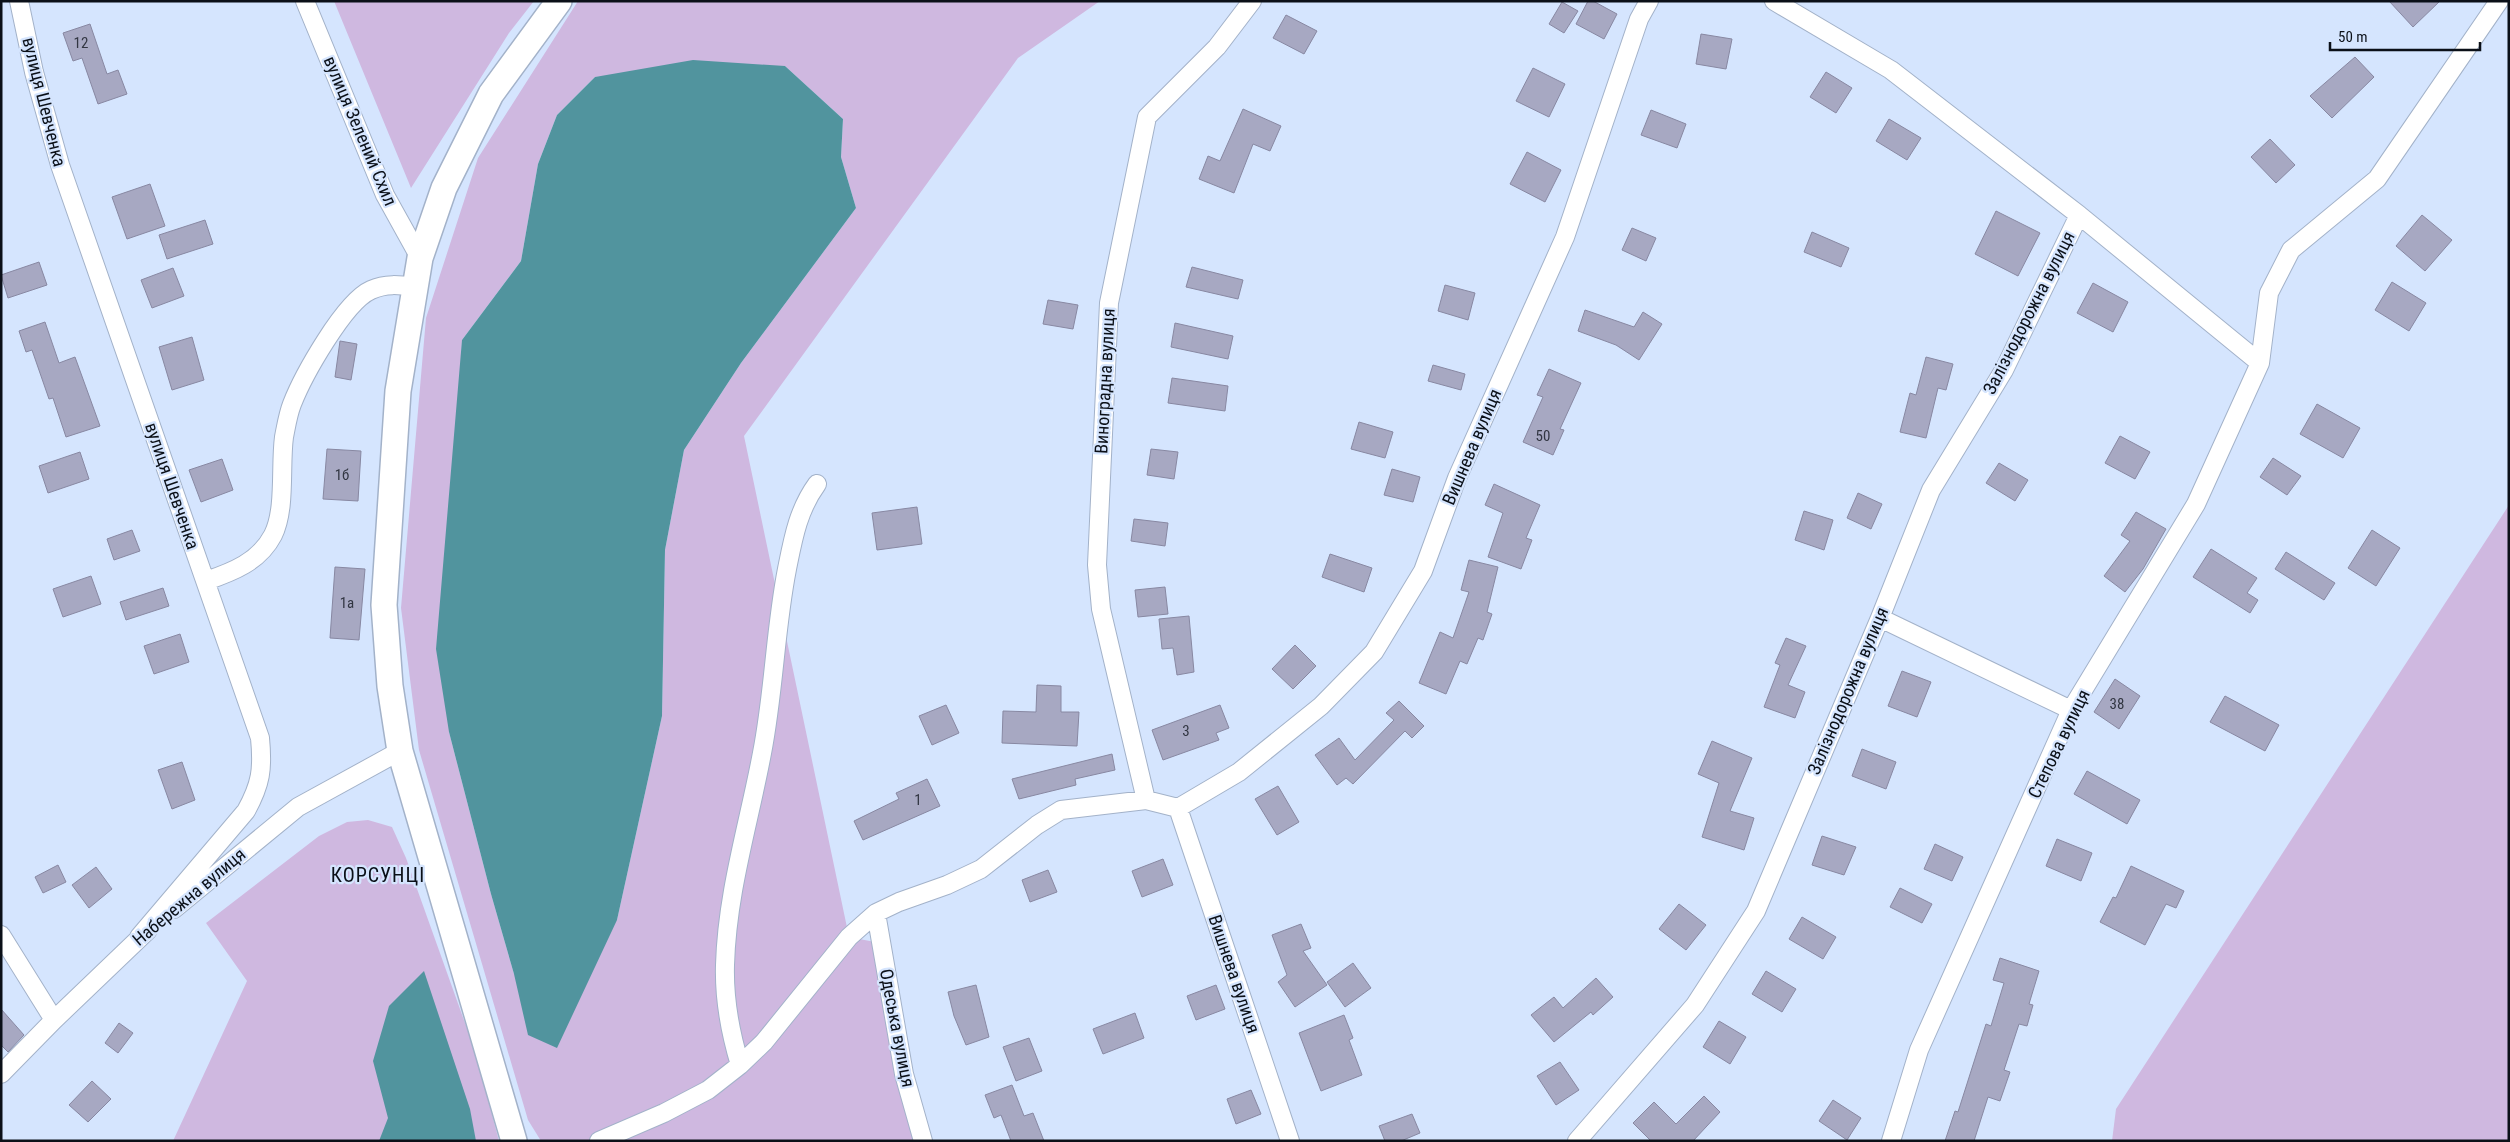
<svg xmlns="http://www.w3.org/2000/svg" width="2510" height="1142" font-family="'Roboto Condensed',sans-serif">
  <style>
    .green { fill: #cfb8e0; fill-rule: evenodd }
    .water { fill: #51949e }
    .building { fill: #a7a8c2; stroke: #8888a2 }
    .lines { fill: none; stroke-linecap: round; stroke-linejoin: round }
    .street-casing { stroke: #a3b2c9; stroke-width: 20 }
    .secondary-casing { stroke: #a3b2c9; stroke-width: 28 }
    .street { stroke: #fff; stroke-width: 18 }
    .secondary { stroke: #fff; stroke-width: 25 }
    .labels { text-anchor: middle; stroke-width: 4.5; stroke-linejoin: round; paint-order: stroke }
    .number-label { font-size: 15px; fill: #323642 }
    .street-label { font-size: 18px; fill: #0b1018; stroke: #d5e5fe }
    .quarter-label { font-size: 20px; letter-spacing: 1px; fill: #0b1018; stroke: #d5e5fe }
  </style>
  <rect width="100%" height="100%" fill="#d5e5fe"/>
  <path class="green" d="M334,1H534L509,33L411,188Z
    M578,1H1100L1018,58L744,436L849,937L880,943L923,1141H541L528,1120L419,750L401,608L426,318L478,158ZM785,66L843,119L841,157L856,208L741,363L684,450L665,550L662,716L617,920L514,974L491,894L449,732L462,340L521,261L538,164L557,115L595,77Z
    M2509,505V1141H2112L2116,1109Z
    M368,820L392,827L406,858L475,1051L499,1141H173L247,981L206,923L319,836L347,822Z"/>
  <path class="water" d="M693,60L785,66L843,119L841,157L856,208L741,363L684,450L665,550L662,716L617,920L557,1048L528,1035L514,974L491,894L449,732L436,649L462,340L521,261L538,164L557,115L595,77Z
    M424,971L470,1109L476,1141H379L388,1118L373,1061L389,1006Z"/>
  <path class="building" d="M1588,1H1593L1617,14L1604,39L1576,24Z
    M2389,1H2440L2413,27Z
    M1562,2L1578,11L1564,33L1549,24Z
    M1286,15L1317,31L1304,54L1273,38Z
    M90,24L107,74L118,70L127,94L98,104L82,58L73,61L63,33Z
    M1701,34L1732,39L1726,69L1696,64Z
    M2355,57L2374,77L2332,118L2310,96Z
    M1533,68L1565,84L1549,117L1516,101Z
    M1826,72L1852,88L1836,113L1810,97Z
    M1243,109L1281,126L1270,151L1253,144L1234,193L1199,179L1208,156L1220,161Z
    M1651,110L1686,124L1677,148L1641,135Z
    M1889,119L1921,138L1907,160L1876,141Z
    M2270,139L2295,165L2276,183L2251,157Z
    M1527,152L1561,170L1545,202L1510,184Z
    M150,184L165,226L127,239L112,197Z
    M1996,211L2040,233L2018,276L1975,254Z
    M2422,215L2452,240L2425,271L2396,246Z
    M205,220L213,244L167,259L159,235Z
    M1632,228L1656,238L1646,261L1622,250Z
    M1812,232L1849,248L1841,267L1804,252Z
    M39,262L47,285L8,298L1,275Z
    M1192,267L1243,280L1238,299L1186,287Z
    M173,268L184,296L152,308L141,280Z
    M2392,282L2426,303L2409,331L2375,310Z
    M2093,283L2128,302L2113,332L2077,313Z
    M1445,285L1475,293L1468,320L1438,311Z
    M1048,300L1078,305L1073,329L1043,324Z
    M1585,310L1634,327L1643,312L1662,324L1639,360L1616,345L1578,331Z
    M45,322L59,363L75,357L100,426L66,437L53,398L49,399L32,350L26,352L19,331Z
    M1175,323L1233,336L1228,359L1171,347Z
    M192,337L204,380L172,390L159,347Z
    M340,341L357,344L351,380L335,377Z
    M1926,357L1953,364L1946,390L1938,388L1926,438L1900,432L1910,393L1916,395Z
    M1433,365L1465,374L1461,390L1428,381Z
    M1549,369L1581,383L1560,429L1564,430L1553,455L1523,442L1543,397L1537,395Z
    M1172,378L1228,386L1225,411L1168,403Z
    M2317,404L2360,428L2343,458L2300,434Z
    M1359,422L1393,432L1385,458L1351,449Z
    M2120,436L2150,452L2135,479L2105,463Z
    M327,449L361,451L358,501L323,499Z
    M1151,449L1178,452L1174,479L1147,475Z
    M80,452L89,479L48,493L39,466Z
    M2273,458L2301,476L2287,495L2260,477Z
    M222,459L233,490L201,502L189,470Z
    M1999,463L2028,480L2015,501L1986,483Z
    M1392,469L1420,477L1413,502L1384,495Z
    M1494,484L1540,505L1526,538L1532,540L1521,569L1488,557L1503,513L1485,505Z
    M1858,493L1882,504L1871,529L1847,518Z
    M917,507L922,544L877,550L872,513Z
    M1804,511L1833,520L1824,550L1795,540Z
    M2136,512L2166,529L2143,569L2125,592L2104,576L2130,541L2121,535Z
    M1134,519L1168,523L1165,546L1131,541Z
    M132,530L140,551L114,560L107,539Z
    M2372,530L2400,548L2376,586L2348,568Z
    M2211,549L2257,578L2247,593L2258,600L2250,613L2193,577Z
    M2286,552L2335,583L2324,600L2275,569Z
    M1330,554L1372,568L1364,592L1322,577Z
    M1469,560L1498,567L1487,612L1492,614L1483,640L1478,638L1467,664L1460,661L1446,694L1419,683L1440,632L1453,638L1469,592L1461,590Z
    M335,567L365,569L359,640L330,638Z
    M91,576L101,604L63,617L53,589Z
    M1165,587L1168,614L1138,617L1135,590Z
    M163,588L169,606L126,620L120,602Z
    M1189,616L1194,672L1177,675L1173,648L1162,649L1159,619Z
    M180,634L189,662L154,674L144,646Z
    M1786,638L1806,646L1788,685L1805,692L1795,718L1764,707L1780,665L1775,663Z
    M1295,645L1316,666L1293,689L1272,669Z
    M1902,671L1931,682L1917,717L1888,706Z
    M2115,679L2140,696L2119,729L2094,712Z
    M1037,685L1061,686V712H1079L1077,746L1002,743L1003,711L1036,712Z
    M2225,696L2279,725L2265,751L2210,722Z
    M1399,701L1424,726L1412,738L1405,731L1353,784L1346,778L1337,785L1315,755L1339,738L1355,760L1394,720L1386,713Z
    M946,705L959,733L932,745L919,716Z
    M1220,705L1229,728L1216,733L1219,740L1163,760L1152,730Z
    M1712,741L1752,758L1730,811L1754,818L1744,850L1702,837L1719,783L1698,774Z
    M1862,749L1896,762L1886,789L1852,776Z
    M1112,754L1115,770L1075,779L1076,785L1019,799L1012,779Z
    M182,762L195,800L172,809L158,770Z
    M2087,771L2140,800L2127,824L2074,794Z
    M927,779L940,806L863,840L854,821L899,799L896,793Z
    M1278,786L1299,822L1277,835L1255,799Z
    M1822,836L1856,847L1844,875L1812,865Z
    M2057,839L2092,853L2081,881L2046,866Z
    M1935,844L1963,857L1952,881L1924,869Z
    M1163,859L1173,885L1142,897L1132,871Z
    M58,865L66,882L43,893L35,877Z
    M2131,866L2184,891L2176,908L2166,904L2145,945L2100,922L2113,897L2116,898Z
    M96,867L112,889L89,908L72,885Z
    M1048,870L1057,892L1030,902L1022,880Z
    M1900,888L1932,904L1922,923L1890,907Z
    M1679,904L1706,925L1686,950L1659,929Z
    M1802,917L1836,937L1823,959L1789,939Z
    M1301,924L1311,948L1303,951L1327,985L1295,1007L1278,982L1287,975L1272,935Z
    M2000,958L2039,971L2029,1004L2033,1005L2027,1026L2019,1024L2004,1070L2010,1072L2000,1101L1988,1097L1974,1141H1945L1955,1111L1958,1112L1986,1024L1991,1026L2004,983L1993,980Z
    M1353,963L1371,988L1345,1007L1327,982Z
    M1766,971L1796,989L1782,1012L1752,994Z
    M1596,978L1613,997L1593,1015L1591,1012L1554,1042L1531,1015L1554,997L1563,1008Z
    M976,985L989,1037L966,1045L954,1016L948,992Z
    M1216,985L1225,1009L1196,1020L1187,996Z
    M1,1009L24,1035L8,1052L1,1045Z
    M1135,1013L1144,1038L1103,1054L1093,1029Z
    M1344,1015L1353,1038L1349,1040L1362,1075L1321,1091L1299,1033Z
    M1719,1021L1746,1037L1730,1064L1703,1047Z
    M119,1023L133,1033L118,1053L105,1043Z
    M1029,1038L1042,1071L1016,1081L1003,1047Z
    M1560,1062L1579,1090L1556,1105L1537,1076Z
    M92,1081L111,1099L88,1122L69,1105Z
    M1012,1085L1024,1116L1033,1113L1044,1141H1011L1001,1115L994,1118L985,1095Z
    M1251,1090L1261,1114L1236,1124L1227,1099Z
    M1704,1096L1720,1112L1693,1141H1651L1633,1123L1654,1102L1676,1124Z
    M1833,1100L1861,1118L1847,1140L1819,1121Z
    M1412,1114L1420,1133L1401,1141H1385L1379,1126Z"/>
  <g class="lines">
    <g class="street-casing">
      <path id="street" d="M19,1L34,72L60,165L260,738C263,769 261,784 246,811L139,937
        M305,1L385,195L420,258
        M1774,1L1891,70L2079,215L2260,363
        M206,581C232,572 259,562 273,535C286,509 280,466 284,437C286,427 288,414 292,404C303,376 344,302 371,290C386,283 400,285 415,287
        M1880,618L2071,710
        M1146,800L1101,609L1097,565L1109,303L1147,117L1217,47L1252,1
        M1178,808L1290,1141
        M174,909L298,807L400,751
        M876,913L904,1074L923,1141
        M1,935L54,1020
        M740,1065C730,1032 724,999 725,965C727,892 749,823 762,753C774,692 775,630 787,569C793,539 798,510 817,484
        M1,1074L54,1020L148,930
        M599,1141L664,1113L708,1090L740,1065L764,1042L849,937L876,913L899,902L947,885L981,869L1037,825L1061,810L1146,800L1178,808L1239,772L1321,706L1374,652L1423,571L1457,478L1565,237L1639,19L1649,1
        M1577,1141L1695,1005L1756,911L1880,618L1931,490L2004,370L2079,215
        M1891,1141L1919,1050L2071,710L2196,504L2260,363L2269,293L2291,250L2377,179L2499,1"/>
    </g>
    <g class="secondary-casing">
      <path id="secondary" d="M514,1141L400,751L390,686L384,605L398,391L420,258L444,188L491,94L559,1"/>
    </g>
    <use href="#street" class="street"/>
    <use href="#secondary" class="secondary"/>
  </g>
  <g class="labels">
    <g class="number-label">
      <text x="81" y="48">12</text>
      <text x="1543" y="441">50</text>
      <text x="342" y="480">1б</text>
      <text x="347" y="608">1а</text>
      <text x="2117" y="709">38</text>
      <text x="1186" y="736">3</text>
      <text x="918" y="805">1</text>
    </g>
    <g class="street-label">
      <text transform="translate(44 102) rotate(76)" y="6">вулиця Шевченка</text>
      <text transform="translate(360 131) rotate(67)" y="6">вулиця Зелений Схил</text>
      <text transform="translate(2029 313) rotate(-63)" y="6">Залізнодорожна вулиця</text>
      <text transform="translate(1105 381) rotate(-87)" y="6">Виноградна вулиця</text>
      <text transform="translate(1472 447) rotate(-67)" y="6">Вишнева вулиця</text>
      <text transform="translate(172 486) rotate(71)" y="6">вулиця Шевченка</text>
      <text transform="translate(1848 691) rotate(-67)" y="6">Залізнодорожна вулиця</text>
      <text transform="translate(2059 744) rotate(-64)" y="6">Степова вулиця</text>
      <text transform="translate(189 897) rotate(-40)" y="6">Набережна вулиця</text>
      <text transform="translate(1234 974) rotate(71)" y="6">Вишнева вулиця</text>
      <text transform="translate(897 1028) rotate(79)" y="6">Одеська вулиця</text>
    </g>
    <g class="quarter-label">
      <text x="378" y="882">КОРСУНЦІ</text>
    </g>
  </g>
  <rect width="2510" height="1142" fill="none" stroke="#0b1018" stroke-width="5"/>
  <path d="M2330 42v8h150v-8" fill="none" stroke="#0b1018" stroke-width="2.5"/>
  <text x="2338" y="42" font-size="15" fill="#0b1018" stroke="#d5e5fe" stroke-width="4" paint-order="stroke">50 m</text>
</svg>
